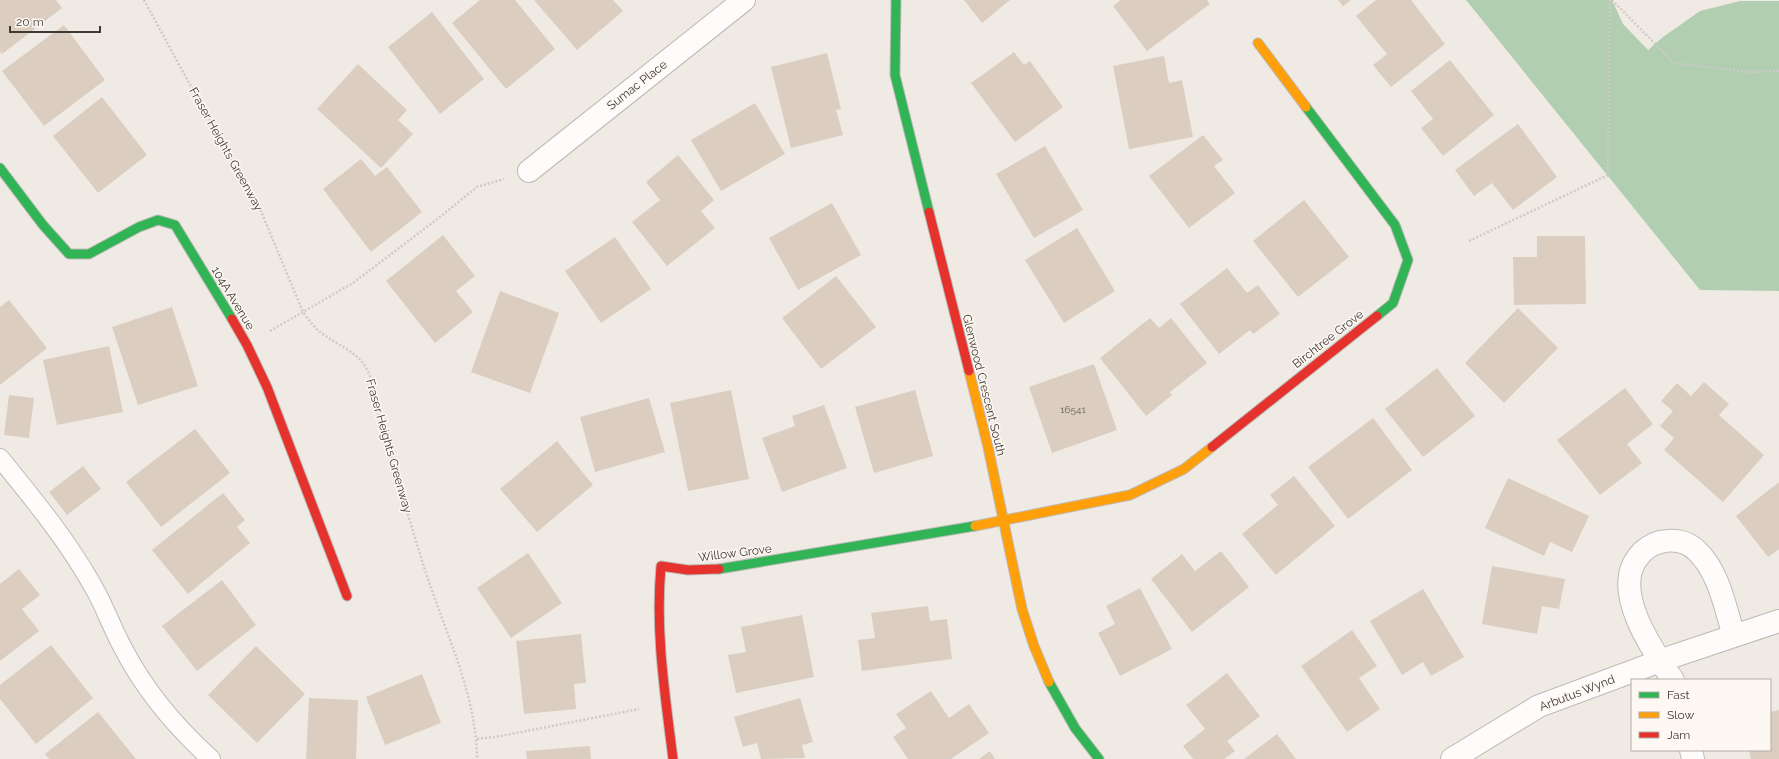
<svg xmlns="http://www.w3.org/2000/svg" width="1779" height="759" font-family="Raleway,sans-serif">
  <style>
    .forest { fill: #b1ceb0 }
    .building { fill: #dbcec1 }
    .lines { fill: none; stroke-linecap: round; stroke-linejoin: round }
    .lane-casing { stroke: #bebab5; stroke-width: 20 }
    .street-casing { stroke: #bebab5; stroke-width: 24 }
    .fast-casing { stroke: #bebab5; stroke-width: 11 }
    .slow-casing { stroke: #bebab5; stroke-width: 11 }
    .jam-casing { stroke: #bebab5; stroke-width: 11 }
    .path { stroke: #cdcbc9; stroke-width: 2.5; stroke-dasharray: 2 2; stroke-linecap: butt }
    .lane { stroke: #fdfcfb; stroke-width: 18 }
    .street { stroke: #fdfcfb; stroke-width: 22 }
    .fast { stroke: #30b455; stroke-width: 9 }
    .slow { stroke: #ff9f0a; stroke-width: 9 }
    .jam { stroke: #e5322d; stroke-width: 9 }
    .labels { text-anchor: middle; stroke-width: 3; stroke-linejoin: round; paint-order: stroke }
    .number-label { font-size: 10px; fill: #655f59 }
    .street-label { font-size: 12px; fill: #3e3a36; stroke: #fef8f2 }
  </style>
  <rect width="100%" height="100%" fill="#f0eae4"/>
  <path class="forest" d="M1466,0H1612L1623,24L1648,50L1663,37L1700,11L1740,1H1779V291L1700,290Z"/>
  <path class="building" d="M0,0H56L62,8L2,54L0,52Z
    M480,0H515L555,49L506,89L452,23Z
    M534,0H613L623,11L577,50Z
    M964,0H1010L982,23Z
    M1121,0H1207L1210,4L1147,51L1113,6Z
    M1338,0H1351L1343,6Z
    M1376,0H1411L1445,44L1391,87L1373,65L1387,54L1356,16Z
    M432,12L484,79L440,114L388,47Z
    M64,25L105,80L44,126L2,71Z
    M1014,52L1024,65L1030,61L1063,107L1015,142L971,83Z
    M827,53L841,109L836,110L843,135L791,148L771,67Z
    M1164,56L1169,83L1182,80L1193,137L1129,149L1113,66Z
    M1450,60L1494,115L1443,156L1421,128L1433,119L1411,91Z
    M358,64L407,110L398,120L413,134L381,168L317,109Z
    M102,97L147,155L98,193L53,136Z
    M755,103L785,154L721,191L691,140Z
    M1518,124L1557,177L1513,210L1492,183L1474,196L1455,170Z
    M1203,135L1223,160L1214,166L1235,193L1189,228L1149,176Z
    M1045,146L1083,210L1034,238L996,174Z
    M678,155L714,200L701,211L715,228L667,266L632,222L660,200L646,182Z
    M361,159L375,176L387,167L422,212L371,252L323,189Z
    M1304,200L1349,257L1298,297L1253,241Z
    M832,203L861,255L798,290L769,238Z
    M1077,228L1115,291L1064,323L1025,260Z
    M443,235L475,276L456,291L473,312L435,343L386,281Z
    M1537,236H1585L1586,304L1514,305L1513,257H1537Z
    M615,237L651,289L601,323L565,271Z
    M1227,268L1247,293L1258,285L1280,314L1253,334L1250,330L1219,354L1180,304Z
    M836,276L876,327L821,369L782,318Z
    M500,291L559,313L530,393L471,372Z
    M9,300L47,348L0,385V307Z
    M172,307L198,386L138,405L112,327Z
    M1518,308L1558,348L1504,403L1465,363Z
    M1150,318L1159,328L1171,318L1207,363L1170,392L1172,395L1146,416L1100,358Z
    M109,346L123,412L57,425L43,360Z
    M1094,364L1117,430L1052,453L1029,387Z
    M1437,368L1475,416L1423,457L1385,409Z
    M1704,382L1729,404L1719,415L1764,455L1723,502L1664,450L1674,438L1660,426L1673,411L1661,401L1677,383L1691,396Z
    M1625,388L1653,424L1627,444L1642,463L1600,495L1557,440Z
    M731,390L749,479L688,491L670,403Z
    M915,390L933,456L874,473L855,407Z
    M9,395L34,398L29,438L4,435Z
    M649,398L665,452L595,472L580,417Z
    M824,405L847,468L782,492L762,438L795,426L792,416Z
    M1373,418L1412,470L1348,519L1308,467Z
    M195,429L230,473L161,527L126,482Z
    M557,441L593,485L537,532L500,489Z
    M83,466L101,489L67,515L49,492Z
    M1294,476L1335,526L1276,575L1242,534L1278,505L1270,495Z
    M1508,478L1589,516L1572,552L1550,542L1544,556L1485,528Z
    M1779,482V549L1768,557L1736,516Z
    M223,493L245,520L237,527L250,543L188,594L152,550Z
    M1221,551L1249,587L1192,632L1151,579L1182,554L1195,571Z
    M528,553L562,603L511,638L477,588Z
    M1492,566L1565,579L1559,609L1542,606L1537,634L1482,624Z
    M19,569L40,595L22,609L39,631L0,661V584Z
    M222,580L256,625L197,671L162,626Z
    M1140,588L1172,649L1120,676L1098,633L1115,624L1106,606Z
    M1423,589L1464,657L1431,676L1423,662L1402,675L1370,621Z
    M928,606L930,621L947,619L952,659L862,671L858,640L875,638L871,613Z
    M802,615L814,677L736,693L728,655L746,652L741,627Z
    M1352,630L1377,666L1359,678L1380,709L1347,732L1301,666Z
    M581,634L586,683L574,684L576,709L524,714L516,641Z
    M51,645L93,698L36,744L0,699V685Z
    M256,646L305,694L257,743L208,695Z
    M1227,673L1260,716L1227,741L1235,751L1224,759H1193L1183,746L1205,729L1186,705Z
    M422,674L441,723L385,745L366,697Z
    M931,691L949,718L969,704L989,733L951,759H908L893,737L906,728L896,714Z
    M309,698L358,700L356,759H306Z
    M800,698L813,742L802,745L805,758L761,759L757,743L743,747L734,717Z
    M1779,710V759H1751L1749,750H1770V712Z
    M98,712L136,759H49L45,754Z
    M1277,734L1296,759H1244Z
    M590,746L591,759H527L526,751Z
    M990,751L995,759H979Z"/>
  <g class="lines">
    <g class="lane-casing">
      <path id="lane" d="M0,458C34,500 68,541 94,588C105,607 112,628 123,648C144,689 177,728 211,759"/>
    </g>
    <g class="street-casing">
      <path id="street" d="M529,171L744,0
        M1673,680C1653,651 1611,591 1638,557C1643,550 1652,544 1660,542C1673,539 1687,541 1697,551C1719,572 1725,607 1734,636
        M1691,750L1693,759
        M1452,759L1539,706L1671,657L1779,621"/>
    </g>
    <g class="fast-casing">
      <path id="fast" d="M896,0L895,75L929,212
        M1306,107L1395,225L1408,260L1393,303L1377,316
        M0,168L43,225L69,254H89L139,227L158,220L175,225L232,319
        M719,569L975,526
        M1049,682L1075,728L1099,759"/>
    </g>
    <g class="slow-casing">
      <path id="slow" d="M1258,43L1306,107
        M969,371L988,447L1022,609L1034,646L1049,682
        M975,526L1130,495L1184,469L1212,447"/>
    </g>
    <g class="jam-casing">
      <path id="jam" d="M929,212L969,371
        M232,319L247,345L267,387L347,596
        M1212,447L1377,316
        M673,759C665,694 655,631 661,566L688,570L719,569"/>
    </g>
    <path class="path" d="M144,0L195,94L258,204L303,312C310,322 317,331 327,337C340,346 358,353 366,368C372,378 373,390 375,401C392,457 407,514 425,570C445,633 476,691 477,759
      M1612,0L1674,63L1748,72L1779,71
      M1469,241L1608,175L1610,0
      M270,331L353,283L436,220L477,187L504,179
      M477,739L501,736L639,709"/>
    <use href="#lane" class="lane"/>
    <use href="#street" class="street"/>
    <use href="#fast" class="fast"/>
    <use href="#slow" class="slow"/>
    <use href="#jam" class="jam"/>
  </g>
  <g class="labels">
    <g class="number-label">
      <text x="1073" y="413">16541</text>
    </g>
    <g class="street-label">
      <text transform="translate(637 85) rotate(-38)" y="4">Sumac Place</text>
      <text transform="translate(226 149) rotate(61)" y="4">Fraser Heights Greenway</text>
      <text transform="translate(233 298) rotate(59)" y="4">104A Avenue</text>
      <text transform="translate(1328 339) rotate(-38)" y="4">Birchtree Grove</text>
      <text transform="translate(984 385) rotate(76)" y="4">Glenwood Crescent South</text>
      <text transform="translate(389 446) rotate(74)" y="4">Fraser Heights Greenway</text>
      <text transform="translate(735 553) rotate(-7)" y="4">Willow Grove</text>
      <text transform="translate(1577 693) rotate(-21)" y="4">Arbutus Wynd</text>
    </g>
  </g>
  <rect x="1631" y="679" width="140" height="72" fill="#fef8f2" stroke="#b1aca7"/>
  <rect x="1639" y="692" width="20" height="6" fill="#30b455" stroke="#b1aca7"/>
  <text x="1667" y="699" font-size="12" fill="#3e3a36">Fast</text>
  <rect x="1639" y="712" width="20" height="6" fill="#ff9f0a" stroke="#b1aca7"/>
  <text x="1667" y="719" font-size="12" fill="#3e3a36">Slow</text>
  <rect x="1639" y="732" width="20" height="6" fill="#e5322d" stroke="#b1aca7"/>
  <text x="1667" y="739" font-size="12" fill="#3e3a36">Jam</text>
  <path d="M10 26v6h90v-6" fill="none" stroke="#3e3a36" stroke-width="2"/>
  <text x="16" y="26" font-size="12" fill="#3e3a36" stroke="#fef8f2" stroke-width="3" paint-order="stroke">20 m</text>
</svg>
